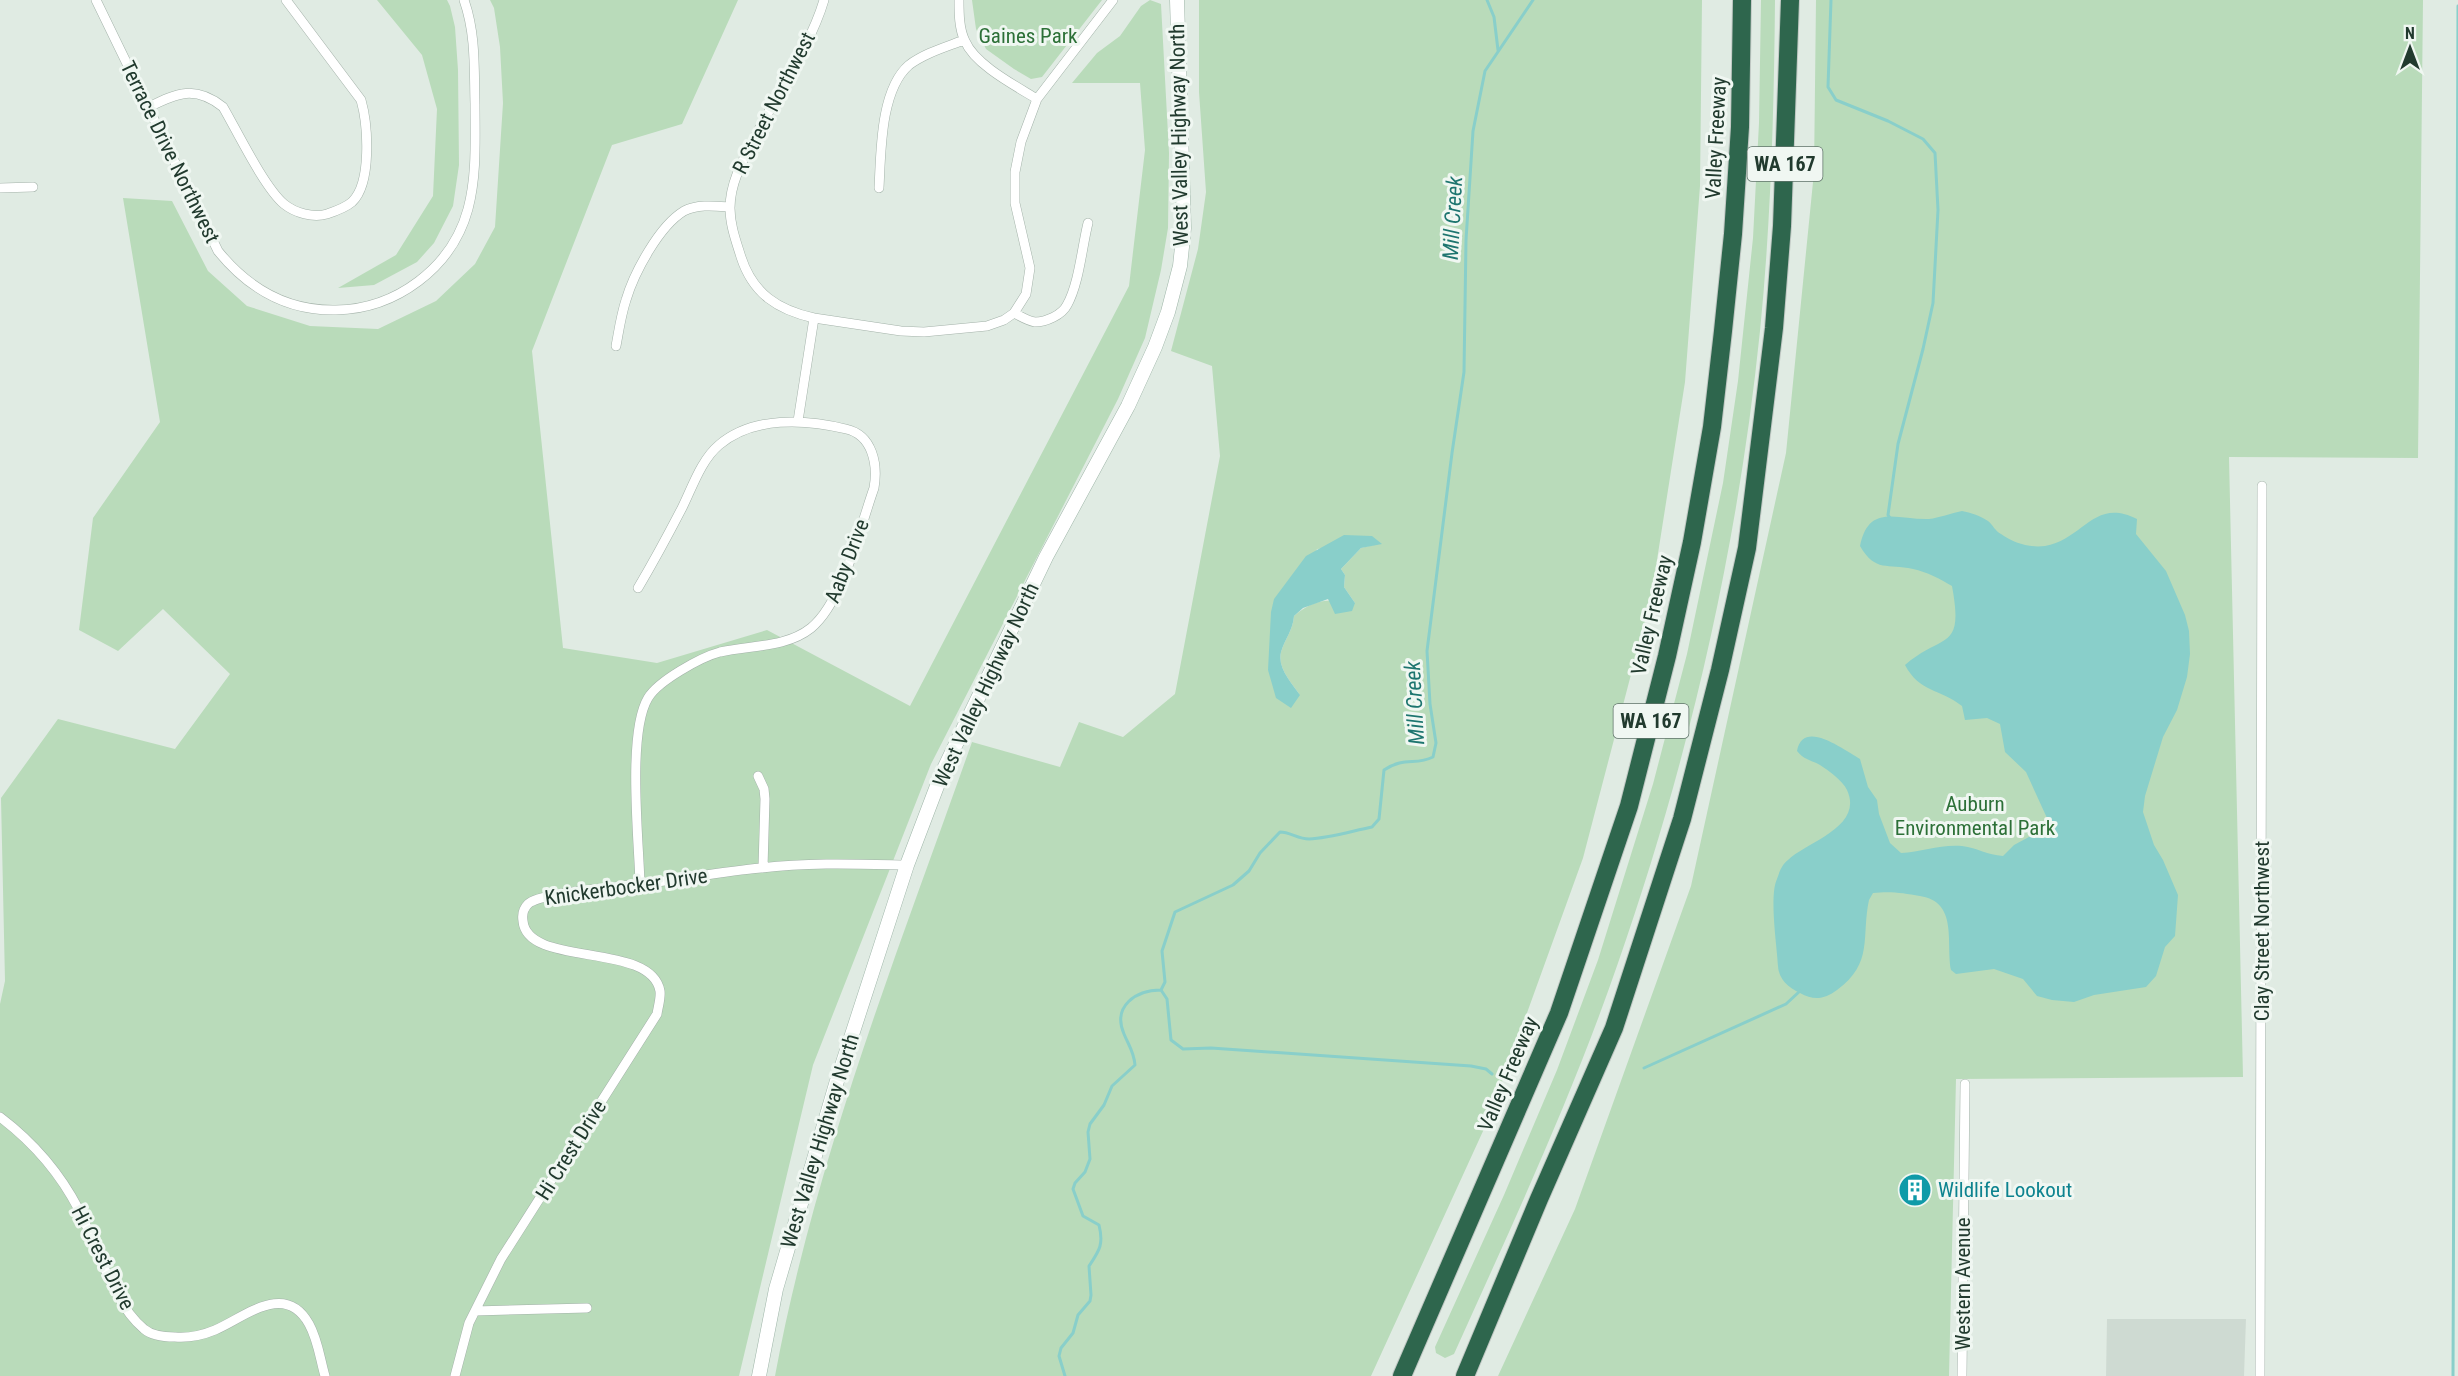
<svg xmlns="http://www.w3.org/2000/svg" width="2458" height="1376" font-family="'Roboto Condensed',sans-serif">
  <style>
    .built { fill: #cedad2 }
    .green { fill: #b9dbba; fill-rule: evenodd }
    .water { fill: #89cfca }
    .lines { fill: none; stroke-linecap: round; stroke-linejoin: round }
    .stream { stroke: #89cfca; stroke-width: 3 }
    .minor-casing { stroke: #a3b2a9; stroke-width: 10 }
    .secondary-casing { stroke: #9fb6a9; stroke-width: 15 }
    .motorway-casing { stroke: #c1c8c4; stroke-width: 20 }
    .minor { stroke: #fff; stroke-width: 9 }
    .secondary { stroke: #fff; stroke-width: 14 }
    .motorway { stroke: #2e664d; stroke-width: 18 }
    .labels { text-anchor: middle; stroke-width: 6; stroke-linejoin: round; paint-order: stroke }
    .shield { fill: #f0f7f2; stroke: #5f7369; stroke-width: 1.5 }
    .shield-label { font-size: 20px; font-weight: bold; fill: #213a2e }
    .park-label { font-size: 21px; fill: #2c7037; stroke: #f0f7f2 }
    .street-label { font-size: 21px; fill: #213a2e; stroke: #f0f7f2 }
    .culture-label { font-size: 21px; fill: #0d838f; stroke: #f0f7f2; text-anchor: start }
    .water-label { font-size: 22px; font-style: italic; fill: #1d756f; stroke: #f0f7f2 }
  </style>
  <rect width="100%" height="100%" fill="#e0ebe3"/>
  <path class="built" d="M2107,1319H2246L2244,1376H2106Z"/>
  <path class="green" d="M377,0H447L450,6L455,27L458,70L459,165L453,206L434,243L417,262L374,285L338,288L396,255L433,196L437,109L422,55Z
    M490,0H738L682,124L612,145L532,351L563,648L657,663L767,630L910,706L1129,286L1145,150L1140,83H1072L1097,53L1120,36L1141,6L1150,0L1161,4L1169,153L1168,228L1161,270L1145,338L1118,399L931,764L813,1065L739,1376H0V1004L5,981L1,798L58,719L175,749L230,674L163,609L118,651L79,630L93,518L160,422L123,198L172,201L208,271L247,306L310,326L378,329L436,301L475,264L495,227L503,103L500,47L494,8Z
    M972,0H1102L1042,77L1031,79L1014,69L986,49L976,29Z
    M1199,0H1702L1700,186L1685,382L1651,598L1583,858L1489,1118L1371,1376H775C815,1159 899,949 972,742L1060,767L1079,722L1123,737L1175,694L1220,456L1212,366L1171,351L1198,249L1206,192L1199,92ZM1381,543L1361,548L1341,569L1345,575L1344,587L1355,603C1329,599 1316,598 1294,616C1293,630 1285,639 1281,652C1277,668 1292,683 1300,695L1268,670L1317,549Z
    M1761,0H1775C1774,110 1771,221 1760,331C1738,546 1689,760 1618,963C1572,1097 1512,1225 1454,1354L1445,1358L1436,1353L1435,1347L1504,1195L1557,1070L1598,960L1653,784L1687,654L1723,483L1738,381L1753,238L1759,123Z
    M1816,0H2423L2418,458L2229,457L2243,1077L1956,1079L1949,1376H1498L1575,1209L1691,886L1786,453L1814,172Z"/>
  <path class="water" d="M1962,511C1971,513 1979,515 1988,521C1993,525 1995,531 2001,534C2014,543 2029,548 2045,546C2084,539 2094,497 2137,519L2136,534L2166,571L2185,615L2189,631L2190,654L2187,677L2177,710L2163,737L2145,796L2143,812L2154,845L2163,860L2178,895L2175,936L2165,947L2156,976L2146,987L2094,995L2074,1002L2052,1000L2037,996L2023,979L1994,969L1956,974L1951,970C1946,941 1958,902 1920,896C1903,893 1891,891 1873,893L1869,900C1861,937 1874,963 1837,990C1825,999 1814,1001 1800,993C1788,987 1779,980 1778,966C1777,946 1769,896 1777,879C1779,873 1782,864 1788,860C1807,842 1864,827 1847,790C1843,781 1828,770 1820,765C1811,760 1804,760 1797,751C1803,718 1845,751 1860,759L1868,787L1877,800L1879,814L1890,843L1901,853C1922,852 1941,844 1962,846C1978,848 1987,855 2003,856L2014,845L2040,831L2047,818L2026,772L2005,752L2000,724L1987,718L1965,720L1962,706C1939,688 1920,693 1905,665C1944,632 1964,652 1952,586C1940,579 1927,572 1913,569C1887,563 1876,573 1860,546C1869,503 1897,520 1929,519C1939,518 1951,513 1962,511Z
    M1344,535L1372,536L1382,544L1361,548L1341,569L1345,575L1344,587L1355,603L1352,611L1335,614L1328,599L1303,608L1294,616C1293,630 1285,639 1281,652C1277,668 1292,683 1300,695L1291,708L1276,698L1268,670L1271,612L1274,599L1306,556Z"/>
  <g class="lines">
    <path class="stream" d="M1487,0L1494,17L1498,50
      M1831,0L1828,87L1836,100L1888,121L1923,139L1935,153L1938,210L1933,303L1923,349L1898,444L1888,515L1890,518
      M1161,990L1167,999L1171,1040L1183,1049L1211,1048L1471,1066L1486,1069L1492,1074
      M1644,1068L1786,1004L1800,991
      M1065,1376L1059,1356L1061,1348L1073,1333L1078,1315L1090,1301L1091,1295L1089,1266C1099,1251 1104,1245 1099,1225L1083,1216L1073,1189L1075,1183L1085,1172L1090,1159L1088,1132L1090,1124L1104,1105L1112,1086L1135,1065C1134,1052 1129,1046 1124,1034C1112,1006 1136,990 1161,990L1165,982L1162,951L1175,912L1233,885L1249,871L1260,853L1280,832C1290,832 1298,839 1309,839C1329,838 1352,831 1372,827L1379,819L1384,770C1405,756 1415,766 1433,757L1436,743L1430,704L1427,651L1452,453L1464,372L1466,240L1473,131L1485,71L1533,0
      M2453,1376L2458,6"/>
    <g class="minor-casing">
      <path id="minor" d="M96,0L218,251C248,288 287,311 336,310C396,309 452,268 468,209C477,175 475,139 475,104C474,69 476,34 464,0
        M1037,99L1113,0
        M149,107C177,93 195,85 223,107C237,131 264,187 284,204C295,213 313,218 327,214C336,211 345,208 352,202C372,183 368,125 361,100L286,0
        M0,188L33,187
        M879,188C881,153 880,90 909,65C925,53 946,47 964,40
        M1014,313C1020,316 1028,321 1035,322C1046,322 1062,315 1067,305C1079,284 1082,247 1088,223
        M814,318L901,331L924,332L987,326L1004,320L1014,313L1026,294L1030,268L1015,203V172L1021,142L1037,99C1016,86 975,65 965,41C959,29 959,13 959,0
        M616,346C619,330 621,315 626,300C634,273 659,226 684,211C698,204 715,206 730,207
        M798,421L814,318C778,310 753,294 741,257C736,241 730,225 730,208C730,182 744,158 756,135C777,95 812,42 824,0
        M638,588C654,561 668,535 682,508C692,488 701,460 719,445C753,416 805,419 846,429C873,435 878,465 874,488C860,527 843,602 811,628C786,648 750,645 720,652C701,657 658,681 648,698C627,733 639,842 640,884
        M758,776L764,789L765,799L763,867
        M0,1117C33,1142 60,1173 79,1210C97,1245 113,1304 144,1329C152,1336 164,1337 175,1337C188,1338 203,1335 215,1330C245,1317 285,1281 309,1324C318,1340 320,1359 325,1376
        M475,1311L587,1308
        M455,1376L469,1323L501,1259L657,1014C658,1007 661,998 660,991C651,941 527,968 523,921C522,915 523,909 528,904C539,893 611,888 630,885C674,881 717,872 761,868C809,862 859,864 907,865
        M1962,1376L1965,1084
        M2260,1376L2262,486"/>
    </g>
    <g class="secondary-casing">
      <path id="secondary" d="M759,1376L776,1289L836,1084L907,865L942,773L1046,557L1128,406L1155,347L1168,312L1180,266L1184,228L1177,0"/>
    </g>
    <g class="motorway-casing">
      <path id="motorway" d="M1402,1376L1559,1013L1629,806L1667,656L1692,542L1712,427L1723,331L1733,234L1740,127L1742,0
        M1465,1376L1539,1199L1614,1028L1682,819L1720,670L1747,548L1774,328L1782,226L1790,0"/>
    </g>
    <use href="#minor" class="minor"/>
    <use href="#secondary" class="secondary"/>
    <use href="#motorway" class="motorway"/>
  </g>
  <defs>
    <g id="building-disc" transform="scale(1.725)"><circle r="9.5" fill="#0f9aa8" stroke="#f0f7f2"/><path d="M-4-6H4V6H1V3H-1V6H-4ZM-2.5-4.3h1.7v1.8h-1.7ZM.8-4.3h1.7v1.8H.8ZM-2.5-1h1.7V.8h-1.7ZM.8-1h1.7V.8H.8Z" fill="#fff"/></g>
  </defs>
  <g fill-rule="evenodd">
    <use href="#building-disc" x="1915" y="1190"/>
  </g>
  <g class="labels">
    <g class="shield">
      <rect x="1747.5" y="147" width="75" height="34" rx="4.5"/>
      <rect x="1613.5" y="704" width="75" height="34" rx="4.5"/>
    </g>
    <g class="shield-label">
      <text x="1785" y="171">WA 167</text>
      <text x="1651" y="728">WA 167</text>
    </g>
    <g class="park-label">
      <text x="1028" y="43">Gaines Park</text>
      <text x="1975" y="811">Auburn<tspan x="1975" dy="24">Environmental Park</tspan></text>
    </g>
    <g class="street-label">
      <text transform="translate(774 103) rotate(-63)" y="7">R Street Northwest</text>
      <text transform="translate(1179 135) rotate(-91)" y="7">West Valley Highway North</text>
      <text transform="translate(1716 138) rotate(-87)" y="7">Valley Freeway</text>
      <text transform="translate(170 152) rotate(64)" y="7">Terrace Drive Northwest</text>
      <text transform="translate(847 561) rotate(-69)" y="7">Aaby Drive</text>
      <text transform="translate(1652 615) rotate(-77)" y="7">Valley Freeway</text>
      <text transform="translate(986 685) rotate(-65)" y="7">West Valley Highway North</text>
      <text transform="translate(626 887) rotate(-8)" y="7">Knickerbocker Drive</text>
      <text transform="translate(2262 931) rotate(-90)" y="7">Clay Street Northwest</text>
      <text transform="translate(1508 1074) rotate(-67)" y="7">Valley Freeway</text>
      <text transform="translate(820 1141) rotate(-73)" y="7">West Valley Highway North</text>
      <text transform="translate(571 1150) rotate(-58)" y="7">Hi Crest Drive</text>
      <text transform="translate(103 1258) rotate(63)" y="7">Hi Crest Drive</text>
      <text transform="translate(1963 1284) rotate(-90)" y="7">Western Avenue</text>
    </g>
    <g class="culture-label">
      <text x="1938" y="1197">Wildlife Lookout</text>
    </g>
    <g class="water-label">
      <text transform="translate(1452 218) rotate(-87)" y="8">Mill Creek</text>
      <text transform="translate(1414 703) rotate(-93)" y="8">Mill Creek</text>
    </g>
  </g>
  <g transform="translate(2410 48)" stroke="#f0f7f2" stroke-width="4.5" paint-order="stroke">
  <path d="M0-4.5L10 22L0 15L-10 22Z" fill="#213a2e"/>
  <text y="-9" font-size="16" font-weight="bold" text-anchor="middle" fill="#213a2e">N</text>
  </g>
</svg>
